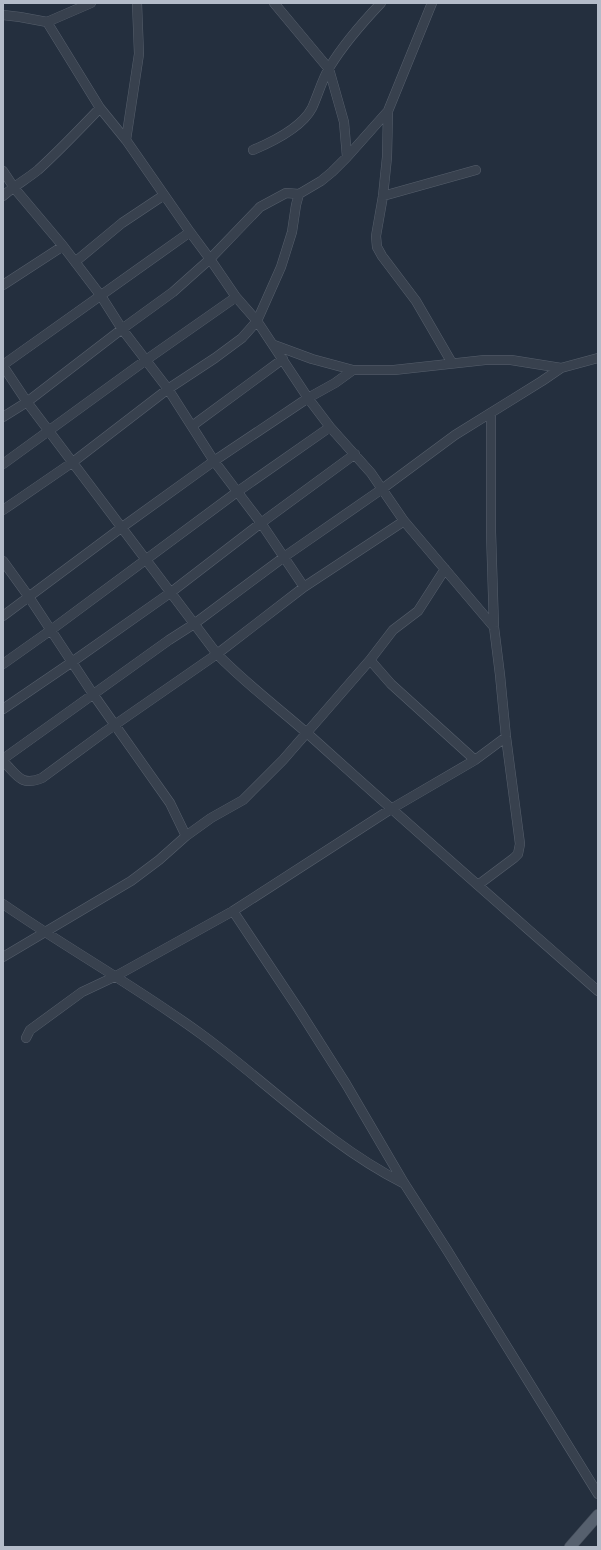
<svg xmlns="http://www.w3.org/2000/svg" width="601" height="1550" font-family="Figtree,sans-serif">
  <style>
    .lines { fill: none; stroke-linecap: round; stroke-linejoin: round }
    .minor-casing { stroke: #565f6c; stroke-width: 10 }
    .major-casing { stroke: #414a57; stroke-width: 12 }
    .minor { stroke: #38414e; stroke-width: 9 }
    .major { stroke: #56606e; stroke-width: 11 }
  </style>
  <rect width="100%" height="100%" fill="#242f3e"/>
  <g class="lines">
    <g class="minor-casing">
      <path id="minor" d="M274,3L329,69L344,122L347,157
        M3,15L20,17L47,22L100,108L126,140L190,232L210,259L236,297L257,321L308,398L330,427L371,473L404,521L494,627
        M47,22L91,3
        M388,111L387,157L383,196L376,236L377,247L382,256L416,301L452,363
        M126,140L139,54L137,3
        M253,150C272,142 302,127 312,108C318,95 322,80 329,68C343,45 362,23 381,3
        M3,171L15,189L63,246L101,296L122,329L168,389L214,461L261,523L304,587
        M3,196C14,186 27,179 38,170C60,150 80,129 100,108
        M383,196L476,170
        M75,262L122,223L164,195
        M3,285L63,246
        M274,345L312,359L353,370H394L485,360H511L561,368
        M3,365L190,232
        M3,366L27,402L217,654C248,686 284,712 317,742C410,826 504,908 598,991
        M3,417L27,402L122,329L173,292L210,259L260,207L286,193L299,194
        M192,426L283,359
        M3,464L146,360L236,297
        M3,510L73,462L168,389L215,358L242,338L257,321L281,267L292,232L296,205L299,194L321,181L332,172L347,157L388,111L432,3
        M3,561L29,597L93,694L170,803L186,836
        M3,616L121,528L214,461L308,398L335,383L353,370
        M370,660L391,684L475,760
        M3,664L51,630L237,492L330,427
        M3,709L72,662L170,593L261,523L355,454
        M3,759L169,640L194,624L284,557L382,489L455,435L542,381L561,368L598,358
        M3,761C17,775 21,787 42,778L106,731L217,654L304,587L404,521
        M478,885L514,858L518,854L520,844L506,737L500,675L494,627L491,532V414
        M3,904C68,949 137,987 201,1034C268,1083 328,1145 403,1183
        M233,911L299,1010L346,1084L404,1183L447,1250L598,1494
        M3,957L131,881L159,860L186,836L211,818L243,800L283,760L370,660L393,630L418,611L445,569
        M26,1038L30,1030L82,992L116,976L233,911L391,809L475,760L506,737"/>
    </g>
    <g class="major-casing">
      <path id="major" d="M570,1547L598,1515"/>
    </g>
    <use href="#minor" class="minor"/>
    <use href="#major" class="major"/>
  </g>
  <rect width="601" height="1550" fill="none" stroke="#b4bcc9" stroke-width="8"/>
</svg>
